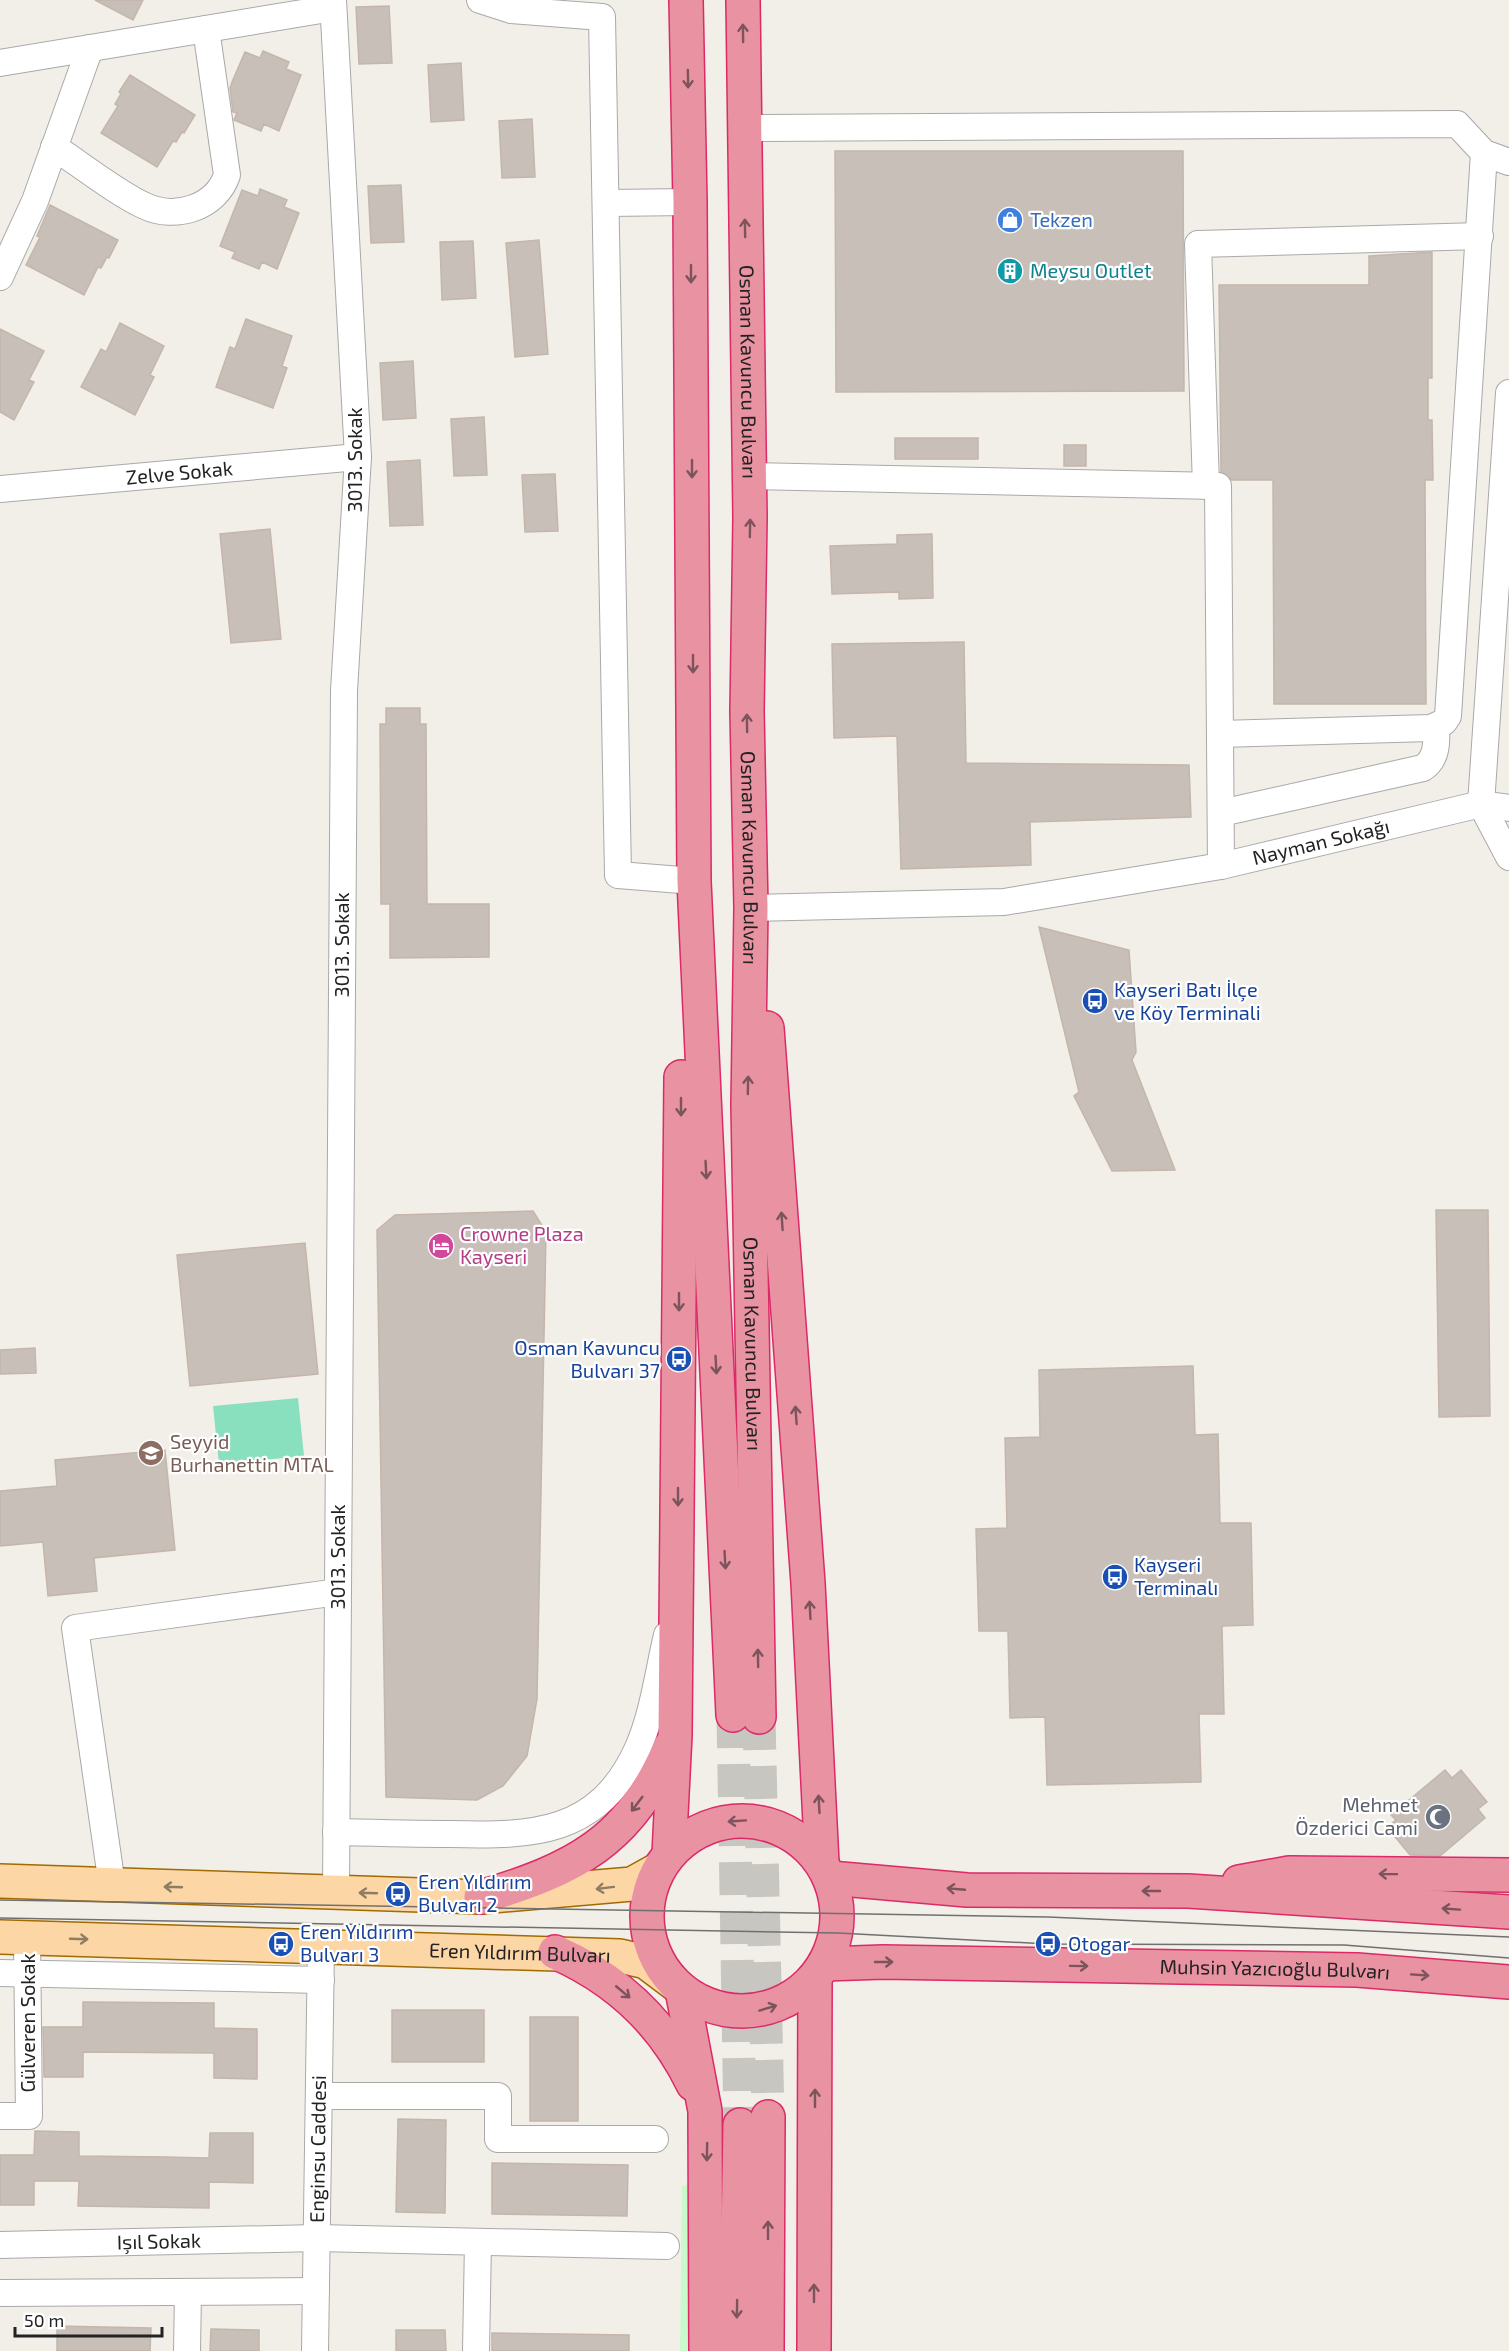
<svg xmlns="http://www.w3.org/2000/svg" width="1509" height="2351" font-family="'Exo 2',sans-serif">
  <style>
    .park { fill: #c8facc }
    .pitch { fill: #88e0be }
    .building { fill: #c7bfb8; stroke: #c4b6ab; stroke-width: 1.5 }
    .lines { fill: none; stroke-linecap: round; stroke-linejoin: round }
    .highway-tunnel { stroke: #c8c6c1; stroke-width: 33; stroke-dasharray: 33 16; stroke-linecap: butt }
    .minor-casing { stroke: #a9a9a9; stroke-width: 28 }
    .major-casing { stroke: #a06b00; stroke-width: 36 }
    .highway-casing { stroke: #dc2a67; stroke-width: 36 }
    .minor { stroke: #fff; stroke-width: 26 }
    .major { stroke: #fcd6a4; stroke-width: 33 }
    .highway { stroke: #e892a2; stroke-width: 33 }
    .tram { stroke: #707070; stroke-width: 1.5 }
    .oneway { stroke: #7b545c }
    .oneway2 { stroke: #8f7c63 }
    .labels { text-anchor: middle; stroke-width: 4.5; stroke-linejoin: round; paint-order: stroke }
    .shop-label { font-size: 20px; fill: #366cbe; stroke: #fff; text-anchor: start }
    .culture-label { font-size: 20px; fill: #0d838f; stroke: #fff; text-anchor: start }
    .street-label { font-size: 20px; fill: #222; stroke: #fff }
    .transit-label { font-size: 20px; fill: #164399; stroke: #fff; text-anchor: start }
    .hotel-label { font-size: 20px; fill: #b23c85; stroke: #fff; text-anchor: start }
    .education-label { font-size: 20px; fill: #785e54; stroke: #fff; text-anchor: start }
    .worship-label { font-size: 20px; fill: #5b616d; stroke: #fff; text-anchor: end }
  </style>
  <rect width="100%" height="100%" fill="#f2efe9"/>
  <path class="park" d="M695,2184L692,2351H680L682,2186Z"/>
  <path class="pitch" d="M298,1398L304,1456L219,1464L213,1406Z"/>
  <path class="building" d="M95,0H143L133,20Z
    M389,6L392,63L359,64L356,7Z
    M263,51L289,62L286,69L301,75L279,131L264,124L261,131L234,120L237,113L233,112L230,88L232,82L245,52L260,58Z
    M461,63L464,120L431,122L428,65Z
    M130,75L195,115L184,133L182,132L176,142L173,141L157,167L101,133L118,106L115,104L121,94L119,92Z
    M532,119L535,177L502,178L499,121Z
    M835,151H1183L1184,391L836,392Z
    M401,185L404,242L371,243L368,186Z
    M260,189L287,200L284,207L299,213L277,269L262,262L259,269L232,258L235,252L220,246L242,190L258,196Z
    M50,205L118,240L109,258L107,257L101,268L98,267L84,295L26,265L40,237L37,236Z
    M539,240L548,354L515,357L506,243Z
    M473,241L476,298L442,300L440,242Z
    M1432,252V378H1428V420H1432L1433,480H1425L1426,704H1274L1273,480H1231L1221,472L1219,285H1369V256Z
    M246,319L292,336L282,366L287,368L273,408L216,387L230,347L235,349Z
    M120,323L164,346L150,375L154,377L135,415L81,387L101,349L106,352Z
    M0,329L44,351L29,380L34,382L14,420L0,412Z
    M413,361L416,418L383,420L380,363Z
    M484,417L487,475L454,476L451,419Z
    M895,438H978V459H895Z
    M1064,445H1086V466H1064Z
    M420,460L423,525L390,526L387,462Z
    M555,474L558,531L525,532L522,475Z
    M270,529L281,639L231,643L220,534Z
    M932,534L933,598L899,599V592L832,594L830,546L897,544V535Z
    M964,642L966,763L1189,765L1191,817L1030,822L1031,865L901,869L897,736L834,738L832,644Z
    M386,708H420V724H426L427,904H489V957L390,958V904H381L380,724H386Z
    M1039,927L1129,950L1136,1052L1132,1060L1175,1170L1112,1171L1074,1096L1079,1092Z
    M1436,1210H1488L1490,1416L1439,1417Z
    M533,1211L546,1232L537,1699L527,1756L503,1786L477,1800L386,1797L377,1230L395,1215Z
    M305,1243L318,1374L190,1386L177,1255Z
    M35,1348L36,1373L0,1374V1350Z
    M1193,1366L1195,1435L1218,1434L1220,1523H1251L1253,1625L1222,1626L1224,1714H1199L1201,1782L1047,1785L1045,1717L1010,1718L1008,1631H979L976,1529L1007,1528L1005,1438L1040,1437L1039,1370Z
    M165,1450L175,1550L94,1558L97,1591L48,1596L43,1542L0,1546V1491L57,1486L55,1460Z
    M1445,1770L1452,1778L1461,1770L1487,1802L1478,1809L1485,1818L1440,1856L1410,1855L1387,1827L1396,1820L1391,1815Z
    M83,2002L214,2003V2028L257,2029V2079L214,2078V2053L83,2052V2077H44L43,2027H83Z
    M392,2010H484V2062H392Z
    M530,2017H578V2121H530Z
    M398,2119L446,2120L445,2213L396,2212Z
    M35,2131L79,2132V2156L166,2157L209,2158L210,2133H253V2183L209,2182V2208L78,2206L79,2181H34V2205H0V2155H34Z
    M492,2163L628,2165L627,2216L492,2214Z
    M57,2326L151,2328L150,2351H57Z
    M211,2329L259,2330V2351H210Z
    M396,2330H445L446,2351H396Z
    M492,2333L629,2335V2351H492Z"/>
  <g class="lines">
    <path class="highway-tunnel" d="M733,1715L740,2125
      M759,1717L768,2117"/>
    <g class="minor-casing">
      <g id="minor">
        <path d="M333,0L358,457L344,691L336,1892"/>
        <path d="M480,0L511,10L602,17L618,875L694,881"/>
        <path d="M0,63L333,8"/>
        <path d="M744,128L1457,124L1484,153L1509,162"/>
        <path d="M54,147C80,164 118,194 145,206C175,220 216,208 227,175L206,29"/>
        <path d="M606,203L690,202"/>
        <path d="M0,277L35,201L90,48"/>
        <path d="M749,476L1218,486L1221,866"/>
        <path d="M1206,486L1198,244L1480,236"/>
        <path id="s1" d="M0,489L358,457"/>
        <path d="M1220,734L1431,728L1444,722L1448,716L1484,153"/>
        <path d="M1481,804L1509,857"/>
        <path d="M1481,804L1509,808"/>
        <path d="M1221,813L1423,768C1437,759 1437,742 1436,727"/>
        <path id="s2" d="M751,908L1004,902L1221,866L1481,804L1509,393"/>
        <path d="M336,1832C375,1833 413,1834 451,1834C532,1836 598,1835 637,1750C653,1715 658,1673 667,1635"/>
        <path d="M112,1885L75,1628L338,1592"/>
        <path d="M0,1973L321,1980"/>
        <path d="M319,2096H498V2139H655"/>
        <path d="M0,2116H29L27,1937"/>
        <path id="s3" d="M0,2245L317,2238L666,2246"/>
        <path d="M0,2293L316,2291"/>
        <path d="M187,2351L188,2292"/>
        <path id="s4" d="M315,2351L321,1945"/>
        <path d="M476,2351L478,2242"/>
      </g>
    </g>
    <g class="major-casing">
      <g id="major">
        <path d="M0,1881L481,1897L632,1884L659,1869"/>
        <path id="s5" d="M0,1937L620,1956L646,1962L674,1983"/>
      </g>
    </g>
    <g class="highway-casing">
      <g id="highway">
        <path d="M686,0L690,202L694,881L733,1715"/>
        <path id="s6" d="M743,0L750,518L747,711L751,908L748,1105L759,1717"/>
        <path d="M767,1028L808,1583L822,1863"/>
        <circle cx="742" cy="1916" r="95"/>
        <path d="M669,1854L675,1735L681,1077"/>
        <path d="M830,1878L967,1890L1188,1891L1509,1912"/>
        <path d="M1239,1882L1289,1873L1509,1875"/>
        <path d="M481,1897C573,1870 631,1841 670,1747"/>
        <path d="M555,1952C617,1979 663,2022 693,2084"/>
        <path id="s7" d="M825,1964L883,1962L1357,1970L1509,1982"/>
        <path d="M682,1990L705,2111L706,2351"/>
        <path d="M736,2351L740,2125"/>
        <path d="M767,2351L768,2117"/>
        <path d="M814,2351L815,1978"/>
      </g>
    </g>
    <use href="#minor" class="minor"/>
    <use href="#major" class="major"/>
    <use href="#highway" class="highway"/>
    <path class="tram" d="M0,1900L1048,1917L1509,1937
      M0,1918L838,1933L1048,1944L1344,1945L1509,1958"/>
  </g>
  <defs><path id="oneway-shaft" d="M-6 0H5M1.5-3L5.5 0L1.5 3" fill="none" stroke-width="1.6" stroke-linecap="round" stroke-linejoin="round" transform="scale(1.5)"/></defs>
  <g class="oneway">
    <use href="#oneway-shaft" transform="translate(743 33) rotate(-91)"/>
    <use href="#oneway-shaft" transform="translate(688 79) rotate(89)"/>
    <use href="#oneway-shaft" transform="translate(745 228) rotate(-91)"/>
    <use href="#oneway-shaft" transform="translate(691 274) rotate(90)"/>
    <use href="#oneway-shaft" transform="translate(692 469) rotate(90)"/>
    <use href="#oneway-shaft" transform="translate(750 528) rotate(-89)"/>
    <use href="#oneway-shaft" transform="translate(693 664) rotate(90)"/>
    <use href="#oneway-shaft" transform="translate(747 723) rotate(-91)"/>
    <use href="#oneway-shaft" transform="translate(748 1085) rotate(-89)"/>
    <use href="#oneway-shaft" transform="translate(681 1107) rotate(90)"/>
    <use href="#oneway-shaft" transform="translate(706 1170) rotate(87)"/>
    <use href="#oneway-shaft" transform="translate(782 1221) rotate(-94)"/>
    <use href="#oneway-shaft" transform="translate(679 1302) rotate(90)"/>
    <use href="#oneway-shaft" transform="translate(716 1365) rotate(87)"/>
    <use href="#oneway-shaft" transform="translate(796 1415) rotate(-94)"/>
    <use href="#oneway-shaft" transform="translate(678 1497) rotate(90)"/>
    <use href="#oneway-shaft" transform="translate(725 1560) rotate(87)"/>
    <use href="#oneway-shaft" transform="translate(810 1610) rotate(-93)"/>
    <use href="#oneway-shaft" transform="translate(758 1658) rotate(-91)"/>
    <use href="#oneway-shaft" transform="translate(637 1804) rotate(127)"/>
    <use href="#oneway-shaft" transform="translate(819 1804) rotate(-93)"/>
    <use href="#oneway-shaft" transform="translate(737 1821) rotate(176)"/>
    <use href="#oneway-shaft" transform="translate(1388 1874) rotate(-179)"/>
    <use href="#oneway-shaft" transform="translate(956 1889) rotate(-175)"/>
    <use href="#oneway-shaft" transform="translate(1151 1891) rotate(-180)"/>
    <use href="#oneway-shaft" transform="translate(1451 1909) rotate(-176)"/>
    <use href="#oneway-shaft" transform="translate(884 1962)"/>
    <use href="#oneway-shaft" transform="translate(1079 1966) rotate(1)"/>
    <use href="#oneway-shaft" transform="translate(1420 1975) rotate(4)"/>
    <use href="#oneway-shaft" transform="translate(623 1992) rotate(40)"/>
    <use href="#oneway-shaft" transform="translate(768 2008) rotate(-17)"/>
    <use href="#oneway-shaft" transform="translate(815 2098) rotate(-90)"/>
    <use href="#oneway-shaft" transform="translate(707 2152) rotate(91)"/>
    <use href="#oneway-shaft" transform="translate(768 2230) rotate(-90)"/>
    <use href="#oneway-shaft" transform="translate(814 2293) rotate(-90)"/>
    <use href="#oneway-shaft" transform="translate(737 2309) rotate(91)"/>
  </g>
  <g class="oneway2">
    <use href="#oneway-shaft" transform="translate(173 1887) rotate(-178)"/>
    <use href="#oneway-shaft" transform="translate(605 1888) rotate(173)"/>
    <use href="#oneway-shaft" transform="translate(368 1893) rotate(-178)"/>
    <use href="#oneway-shaft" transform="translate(79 1939) rotate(2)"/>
  </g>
  <defs>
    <g id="shop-disc" transform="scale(1.35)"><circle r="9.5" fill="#3f7fe0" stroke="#fff"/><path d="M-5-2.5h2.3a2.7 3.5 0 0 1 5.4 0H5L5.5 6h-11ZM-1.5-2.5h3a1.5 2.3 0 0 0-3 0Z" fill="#fff"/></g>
    <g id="building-disc" transform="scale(1.35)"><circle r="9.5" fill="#0f9aa8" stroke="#fff"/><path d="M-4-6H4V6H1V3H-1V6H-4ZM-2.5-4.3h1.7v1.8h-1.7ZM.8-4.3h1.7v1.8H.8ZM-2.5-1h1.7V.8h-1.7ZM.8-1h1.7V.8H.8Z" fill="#fff"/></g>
    <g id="bus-disc" transform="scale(1.35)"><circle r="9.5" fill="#1a4fb4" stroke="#fff"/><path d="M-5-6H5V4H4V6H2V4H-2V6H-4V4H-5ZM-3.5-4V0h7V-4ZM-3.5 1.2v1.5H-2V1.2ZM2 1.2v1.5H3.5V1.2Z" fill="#fff"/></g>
    <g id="hotel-disc" transform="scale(1.35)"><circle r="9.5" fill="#d1479c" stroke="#fff"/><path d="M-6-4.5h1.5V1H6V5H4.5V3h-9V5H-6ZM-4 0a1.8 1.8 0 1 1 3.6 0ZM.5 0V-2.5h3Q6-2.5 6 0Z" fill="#fff"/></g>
    <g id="school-disc" transform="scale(1.35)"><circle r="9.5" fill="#8d6e63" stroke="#fff"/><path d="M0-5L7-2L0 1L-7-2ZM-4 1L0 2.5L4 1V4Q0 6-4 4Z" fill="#fff"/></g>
    <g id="mosque-disc" transform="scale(1.35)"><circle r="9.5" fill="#6b7280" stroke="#fff"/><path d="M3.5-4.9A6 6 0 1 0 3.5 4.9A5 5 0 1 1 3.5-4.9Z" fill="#fff"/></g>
  </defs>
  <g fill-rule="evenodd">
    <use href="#shop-disc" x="1010" y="220"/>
    <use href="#building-disc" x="1010" y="271"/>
    <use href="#bus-disc" x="1095" y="1001"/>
    <use href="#hotel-disc" x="441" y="1246"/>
    <use href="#bus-disc" x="679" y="1359"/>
    <use href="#school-disc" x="151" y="1453"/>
    <use href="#bus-disc" x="1115" y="1577"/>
    <use href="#mosque-disc" x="1438" y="1817"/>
    <use href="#bus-disc" x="398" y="1894"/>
    <use href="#bus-disc" x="281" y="1944"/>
    <use href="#bus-disc" x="1048" y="1944"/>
  </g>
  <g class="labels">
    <g class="shop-label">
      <text x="1030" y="227">Tekzen</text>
    </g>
    <g class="culture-label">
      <text x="1030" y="278">Meysu Outlet</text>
    </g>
    <g class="street-label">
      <text dy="7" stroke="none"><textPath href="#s6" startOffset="372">Osman Kavuncu Bulvarı</textPath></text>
      <text transform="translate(355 460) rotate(-90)" y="7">3013. Sokak</text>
      <text dy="7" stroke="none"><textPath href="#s1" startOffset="180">Zelve Sokak</textPath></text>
      <text dy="7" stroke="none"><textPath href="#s2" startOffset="576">Nayman Sokağı</textPath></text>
      <text dy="7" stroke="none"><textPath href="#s6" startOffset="858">Osman Kavuncu Bulvarı</textPath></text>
      <text transform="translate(342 945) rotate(-90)" y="7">3013. Sokak</text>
      <text dy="7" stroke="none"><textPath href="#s6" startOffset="1344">Osman Kavuncu Bulvarı</textPath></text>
      <text transform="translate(338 1557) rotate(-90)" y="7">3013. Sokak</text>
      <text dy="7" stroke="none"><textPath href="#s5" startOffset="520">Eren Yıldırım Bulvarı</textPath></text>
      <text dy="7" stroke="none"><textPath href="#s7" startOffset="450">Muhsin Yazıcıoğlu Bulvarı</textPath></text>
      <text transform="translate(28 2023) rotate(-90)" y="7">Gülveren Sokak</text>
      <text dy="7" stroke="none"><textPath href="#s4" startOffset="202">Enginsu Caddesi</textPath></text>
      <text dy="7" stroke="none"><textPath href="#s3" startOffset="159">Işıl Sokak</textPath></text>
    </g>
    <g class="transit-label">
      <text x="1114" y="997">Kayseri Batı İlçe<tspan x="1114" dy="23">ve Köy Terminali</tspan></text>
      <text x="660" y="1355" text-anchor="end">Osman Kavuncu<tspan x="660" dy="23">Bulvarı 37</tspan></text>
      <text x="1134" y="1572">Kayseri<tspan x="1134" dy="23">Terminalı</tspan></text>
      <text x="418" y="1889">Eren Yıldırım<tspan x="418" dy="23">Bulvarı 2</tspan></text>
      <text x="300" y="1939">Eren Yıldırım<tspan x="300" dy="23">Bulvarı 3</tspan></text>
      <text x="1068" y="1951">Otogar</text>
    </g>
    <g class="hotel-label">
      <text x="460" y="1241">Crowne Plaza<tspan x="460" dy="23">Kayseri</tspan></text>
    </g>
    <g class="education-label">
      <text x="170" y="1449">Seyyid<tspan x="170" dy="23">Burhanettin MTAL</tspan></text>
    </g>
    <g class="worship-label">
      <text x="1418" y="1812">Mehmet<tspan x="1418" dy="23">Özderici Cami</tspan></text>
    </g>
  </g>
  <path d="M15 2327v9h147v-9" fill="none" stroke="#222222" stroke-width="3"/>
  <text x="24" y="2327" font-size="18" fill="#222222" stroke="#ffffff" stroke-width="4.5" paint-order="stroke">50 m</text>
</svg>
